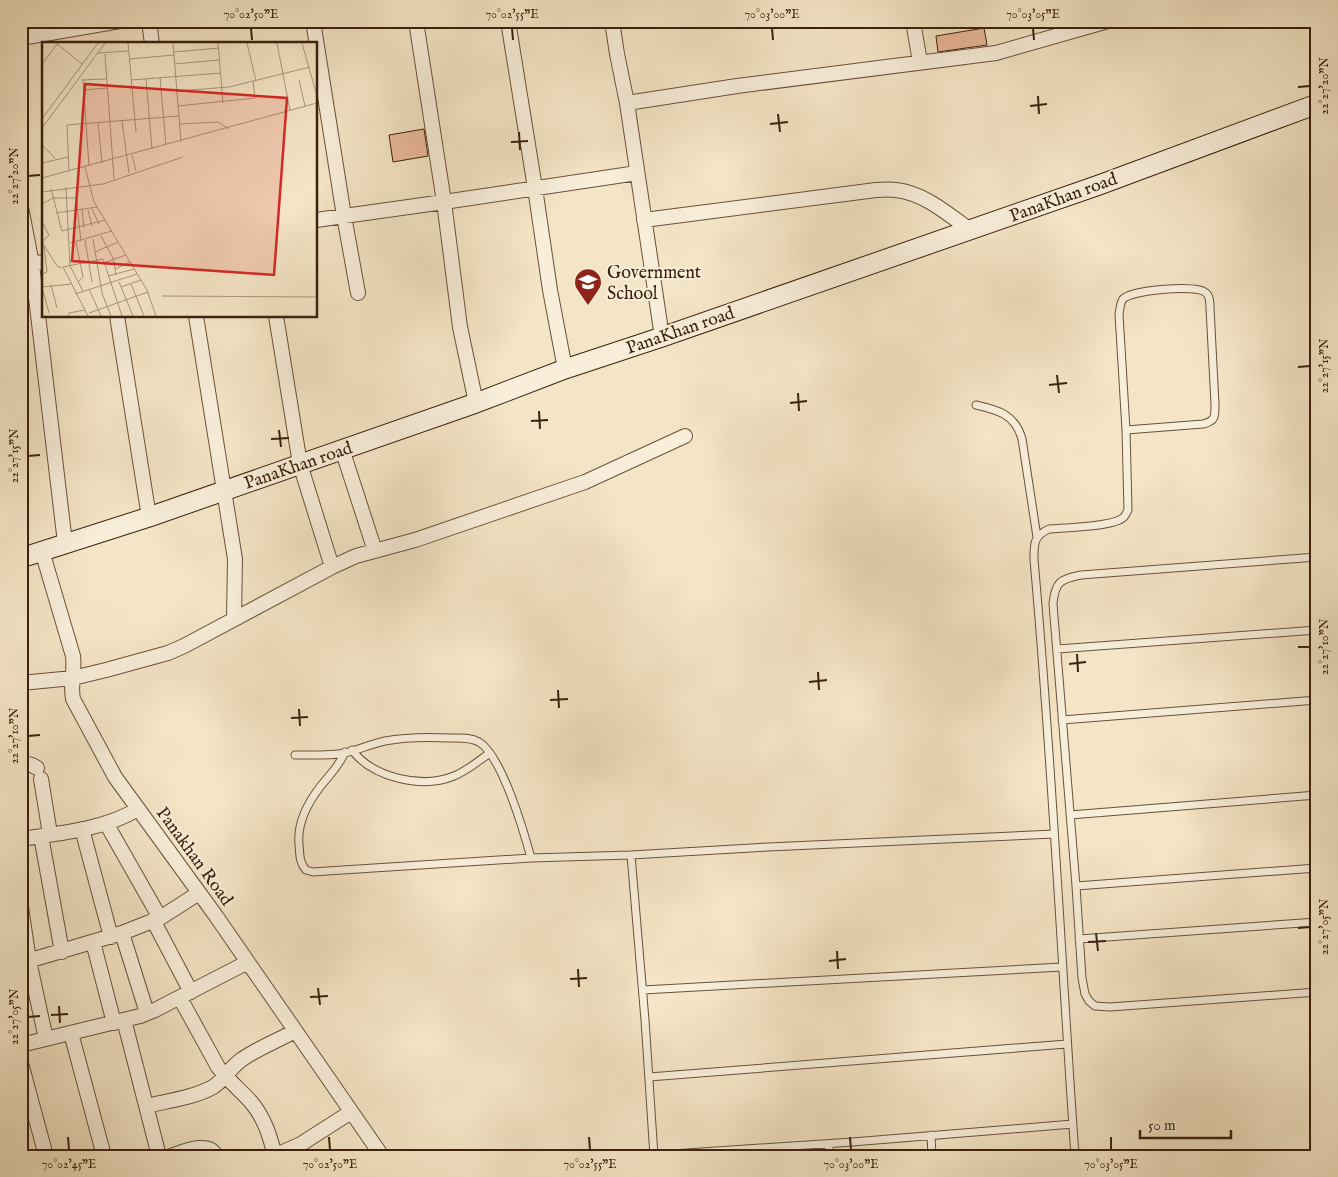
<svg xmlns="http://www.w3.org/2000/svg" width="1338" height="1177" font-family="'IM FELL English',serif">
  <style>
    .building { fill: #ebb89b; stroke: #3b210c }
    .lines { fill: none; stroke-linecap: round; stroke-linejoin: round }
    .lane-casing { stroke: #69523a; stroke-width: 9 }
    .street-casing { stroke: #69523a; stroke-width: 16 }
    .secondary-casing { stroke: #3b210c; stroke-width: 21 }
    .lane { stroke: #f8eeda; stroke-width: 7 }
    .street { stroke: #f8eeda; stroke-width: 14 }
    .secondary { stroke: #f8eeda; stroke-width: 19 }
    .ticks { fill: none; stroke: #3b210c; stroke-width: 2 }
    .labels { text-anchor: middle; stroke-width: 4; stroke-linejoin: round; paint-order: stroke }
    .street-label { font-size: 18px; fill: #3b210c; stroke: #f8eeda }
    .poi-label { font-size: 18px; fill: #3b210c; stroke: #f8eeda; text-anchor: start }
    .inset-road { fill: none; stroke: #aa977c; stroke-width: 1 }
    .view { fill: #d62828; fill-opacity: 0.15; stroke: #d62828; stroke-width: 2.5 }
    .inset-edge { fill: none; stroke: #3b210c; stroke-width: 2.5 }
    .neatline { fill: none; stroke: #3b210c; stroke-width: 2 }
    .ticks-label { font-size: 12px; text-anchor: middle; fill: #3b210c }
  </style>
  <rect width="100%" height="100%" fill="#f4e5c6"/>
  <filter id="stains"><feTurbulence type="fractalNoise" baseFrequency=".004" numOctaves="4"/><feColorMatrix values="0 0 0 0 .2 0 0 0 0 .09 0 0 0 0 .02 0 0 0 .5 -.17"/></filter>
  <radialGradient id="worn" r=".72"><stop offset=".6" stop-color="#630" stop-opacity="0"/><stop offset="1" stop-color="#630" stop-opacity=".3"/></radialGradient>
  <path class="building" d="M984,28L987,45L938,52L936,36Z
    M424,129L428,156L393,162L389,135Z"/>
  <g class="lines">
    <g class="lane-casing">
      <path id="lane" d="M976,405C998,410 1015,414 1022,439L1037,537
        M1317,557L1081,575C1060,579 1055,582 1053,604L1076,886L1082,978L1085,994L1089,1001L1095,1006L1110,1007L1317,992
        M1057,649L1317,630
        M1062,720L1317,700
        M352,750C373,778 422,789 454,776C467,771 478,761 490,753
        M345,752C338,768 330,774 320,787C307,804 297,823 299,844C300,855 299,862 306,870L313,872L327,871L531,858L631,855L768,847L1054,834
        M295,755C312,755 328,756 345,753C358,750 371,744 385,741C406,737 427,737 449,738C459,738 470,737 479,742C502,756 524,832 531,858
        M1070,815L1317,795
        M631,855L645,1020L654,1156
        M1076,886L1317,868
        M1079,939L1317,922
        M643,990L1062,967
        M649,1077L1067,1044
        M931,1135L932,1156
        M829,1144V1156
        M642,1156L852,1142L1073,1124
        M1075,1156C1061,957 1052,758 1034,560C1034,545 1033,536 1049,529C1064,528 1114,527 1124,517C1124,517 1128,511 1128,510L1126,430L1119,314C1120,310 1120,303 1123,299C1131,290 1198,284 1206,293C1210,296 1210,303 1210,308L1215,404C1215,416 1216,421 1203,424L1126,430"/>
    </g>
    <g class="street-casing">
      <path id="street" d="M149,21L152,44
        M313,21L344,216L358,293
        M416,21L444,202L460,327L476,403
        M508,21L535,188L550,290L565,369
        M612,21L617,54L627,103L662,337
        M913,21L920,62
        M21,38L120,21
        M627,103L737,86L996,53L1108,21
        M21,207L32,264L65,543
        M316,220L444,202L637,173
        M644,220L876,190C882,190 889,189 896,190C924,193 948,214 970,230
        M21,265L44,262
        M117,316L149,517
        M196,316L235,559L234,619
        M276,316L300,464L332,567
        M342,449L375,551
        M42,551L73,656C75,671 70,685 73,699L115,777L216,916L382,1156
        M21,683L73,678L106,670L168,653L184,646L332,567L356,556L415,540L585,482L685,436
        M21,764C27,763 32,764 37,768
        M41,779L50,834
        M106,823L160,918
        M82,829L111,937
        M41,836L62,952
        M21,839C60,833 103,830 138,809
        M21,907L29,961L46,1039
        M153,920L191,992
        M122,933L147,1013
        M93,942L114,1023
        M21,963L122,933L160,918L199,893
        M180,998L218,1067C228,1080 240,1090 251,1102C264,1117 270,1136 275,1156
        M124,1020L159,1156
        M71,1033L104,1156
        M21,1045L140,1016L155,1010L248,962
        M21,1063L46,1156
        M146,1106C167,1101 193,1098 213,1087C224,1080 230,1068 241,1060C256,1049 279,1040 295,1031
        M171,1156C183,1152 209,1140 216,1156
        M274,1156L301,1144L351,1112"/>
    </g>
    <g class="secondary-casing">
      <path id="secondary" d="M21,558L149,517L476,403L565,369L662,337L1099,185L1317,104"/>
    </g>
    <use href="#lane" class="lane"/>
    <use href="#street" class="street"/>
    <use href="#secondary" class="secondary"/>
  </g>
  <path class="ticks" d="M251,28L252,40M512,28L513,40M772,28L773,40M1033,28L1034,40M1298,87L1310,86M1038,96L1039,114M1030,106L1047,104M778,114L780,132M770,124L788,122M519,132L520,150M511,142L528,141M28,176L40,175M1298,367L1310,366M1057,375L1059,393M1049,385L1067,383M798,393L799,411M790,403L807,401M539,411L540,429M531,421L548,420M279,430L281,447M271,439L289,438M28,456L40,455M1298,647H1310M1077,654L1078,672M1069,664L1086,662M818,672L819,690M809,682L827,680M558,690L559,708M550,700L568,699M299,709L300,726M291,718L308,717M28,736L40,735M1298,928L1310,927M1096,933L1098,951M1088,942L1106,941M837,951L838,969M829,961L846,959M578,969L579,987M570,979L587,978M318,988L320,1005M310,997L328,996M59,1006L60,1023M51,1015L68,1014M28,1017L40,1016M68,1137L69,1150M329,1137L330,1150M589,1137L590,1150M850,1137L851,1150M1111,1137V1150"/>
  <defs>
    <g id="school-pin" transform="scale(1.4375)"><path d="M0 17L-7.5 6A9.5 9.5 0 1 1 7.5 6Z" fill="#8f2418" stroke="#f8eeda"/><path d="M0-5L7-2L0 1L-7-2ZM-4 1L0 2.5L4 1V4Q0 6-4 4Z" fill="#fff"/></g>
  </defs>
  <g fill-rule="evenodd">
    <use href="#school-pin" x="588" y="282"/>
  </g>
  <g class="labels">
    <g class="street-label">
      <text transform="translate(1063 197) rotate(-20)" y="6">PanaKhan road</text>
      <text transform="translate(680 330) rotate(-19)" y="6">PanaKhan road</text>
      <text transform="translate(298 465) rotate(-19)" y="6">PanaKhan road</text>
      <text transform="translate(195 856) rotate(54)" y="6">Panakhan Road</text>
    </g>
    <g class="poi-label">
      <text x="607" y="278">Government<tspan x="607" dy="21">School</tspan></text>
    </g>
  </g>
  <g transform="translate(42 42)">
    <rect width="275" height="275" fill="#f4e5c6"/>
    <path class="inset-road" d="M86,1L94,90M131,1L139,100M176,1L181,61M205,1L214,39M235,1L248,69M260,1L275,54M15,2L40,22M132,10L177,6M56,11L86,9M63,12L72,137M87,17L132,13M0,22L16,1M132,22L177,18M118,36L124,103M104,37L110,107M40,38L64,37M41,38L47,124M89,38L179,31M257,38L263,64M42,48L65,46M135,49L187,45L268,25M136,64L213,56L211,39M0,77L56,1M80,79L87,131M56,81L60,121M138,82L176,80L187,87M0,86L63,1M0,103L13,116M90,113L94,129M0,121L26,115M43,125L52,160L105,248L114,274M27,129L25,83L137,74M0,136L275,61M24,145L28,224L41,249M9,147L20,189L63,178M0,150L61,142L141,115M0,162L11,156H34L39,199M50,167L57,182M40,168L42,186M46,168L50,184M14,171L55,165M0,180L7,193L0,200M59,194L71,216L74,233M51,197L60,251L69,274M43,198L50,240M0,200L15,224L20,226M34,200L41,235L37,239M28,201L70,189M53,210L76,200M64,220L84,213M73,227L88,220M0,232L5,230L2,204M66,234L92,227M77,240L91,274M89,242L102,274M9,243L15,266M0,245L29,242M0,245L7,271M79,245L99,238M47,247L59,274M33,252L95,232M120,254L275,255M47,271L106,250M26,274L27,271L43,268M46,274L21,225L61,217L80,274"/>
    <path class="view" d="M43,42L245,56L232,233L30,219Z"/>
    <rect width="275" height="275" class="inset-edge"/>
  </g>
  <rect width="1338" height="1177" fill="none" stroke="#f4e5c6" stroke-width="55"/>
  <path d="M1140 1130v8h91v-8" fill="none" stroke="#3b210c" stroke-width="2.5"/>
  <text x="1148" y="1130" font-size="15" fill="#3b210c" stroke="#f8eeda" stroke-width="4" paint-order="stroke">50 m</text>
  <rect x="28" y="28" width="1282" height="1122" class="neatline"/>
  <g class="ticks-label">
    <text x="251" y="18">70°02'50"E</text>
    <text x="512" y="18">70°02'55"E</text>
    <text x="772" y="18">70°03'00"E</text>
    <text x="1033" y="18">70°03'05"E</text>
    <text transform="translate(1324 86) rotate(-90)" y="4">22°27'20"N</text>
    <text transform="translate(14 176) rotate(-90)" y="4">22°27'20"N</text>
    <text transform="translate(1324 366) rotate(-90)" y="4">22°27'15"N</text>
    <text transform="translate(14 456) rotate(-90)" y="4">22°27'15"N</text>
    <text transform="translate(1324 647) rotate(-90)" y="4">22°27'10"N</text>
    <text transform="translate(14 736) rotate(-90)" y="4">22°27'10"N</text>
    <text transform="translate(1324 927) rotate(-90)" y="4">22°27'05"N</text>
    <text transform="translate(14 1017) rotate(-90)" y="4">22°27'05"N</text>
    <text x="69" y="1168">70°02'45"E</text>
    <text x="330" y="1168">70°02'50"E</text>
    <text x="590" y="1168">70°02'55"E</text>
    <text x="851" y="1168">70°03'00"E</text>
    <text x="1111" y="1168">70°03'05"E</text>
  </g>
  <rect width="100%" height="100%" filter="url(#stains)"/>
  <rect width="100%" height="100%" fill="url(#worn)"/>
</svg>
